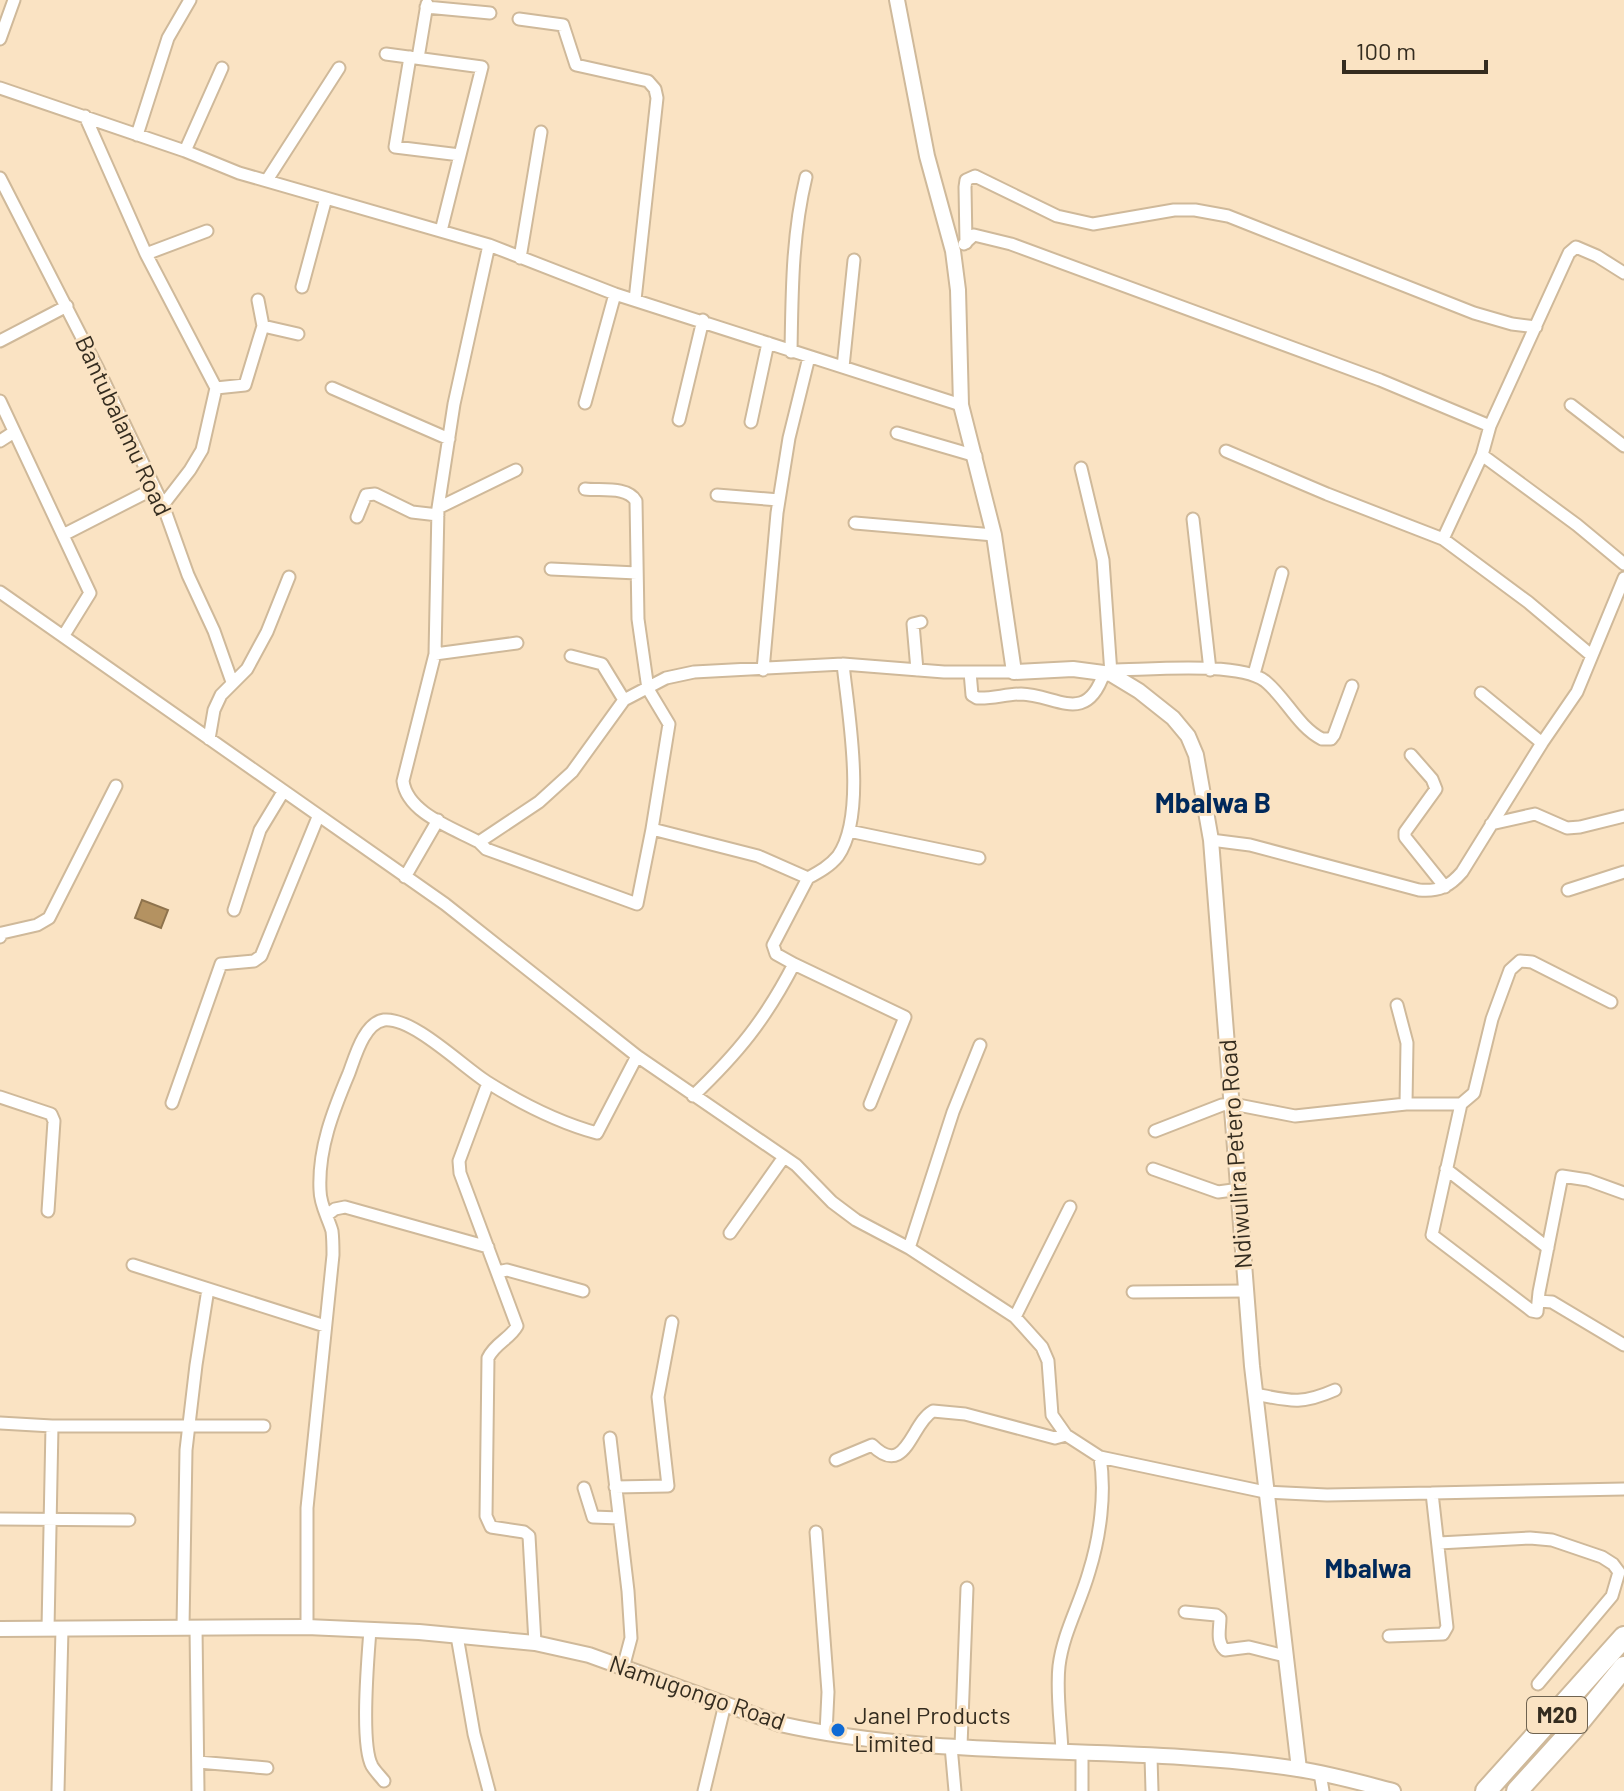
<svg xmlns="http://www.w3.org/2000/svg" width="1624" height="1791" font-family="Barlow,sans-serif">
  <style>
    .water { fill: #b49261; stroke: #8e734d; stroke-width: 2 }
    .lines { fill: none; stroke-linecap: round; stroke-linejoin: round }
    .minor-casing { stroke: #cfb99a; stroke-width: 15 }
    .tertiary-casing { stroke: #cfb99a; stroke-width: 18 }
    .secondary-casing { stroke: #cfb99a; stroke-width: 18 }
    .motorway-casing { stroke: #cfb99a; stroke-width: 24 }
    .minor { stroke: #fff; stroke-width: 11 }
    .tertiary { stroke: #fff; stroke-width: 14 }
    .secondary { stroke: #fff; stroke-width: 14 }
    .motorway { stroke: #fff; stroke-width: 20 }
    .poi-dot { fill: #0f6ad4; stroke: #fae3c3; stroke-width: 3 }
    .labels { text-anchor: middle; stroke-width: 6; stroke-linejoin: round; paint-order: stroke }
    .shield { fill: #fae3c3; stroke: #6f6350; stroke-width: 2 }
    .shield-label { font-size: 22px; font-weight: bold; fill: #342c1f }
    .street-label { font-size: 24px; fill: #342c1f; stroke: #fae3c3 }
    .poi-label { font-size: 24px; fill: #342c1f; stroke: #fae3c3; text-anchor: start }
    .neighbourhood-label { font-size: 26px; font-weight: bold; fill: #00295b; stroke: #fae3c3 }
    .quarter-label { font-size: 28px; font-weight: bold; fill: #00295b; stroke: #fae3c3 }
  </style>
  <rect width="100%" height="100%" fill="#fae3c3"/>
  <path class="water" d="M142,900L168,910L161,928L135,918Z"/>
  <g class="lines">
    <g class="minor-casing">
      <path id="minor" d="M426,7L490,13
        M519,19L563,25L576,65L648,81L655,89L657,98L635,300
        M0,39L14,0
        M386,54L482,67L441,231
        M410,57L395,147L460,155
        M418,58L427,4
        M0,88L185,151L239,173L489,245L615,294L961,405
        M85,116L146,254L216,388L202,450L190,470L163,505
        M137,135L168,38L190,0
        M185,151L222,68
        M0,178L98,369L163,505L188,575L214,631L232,682
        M267,180L339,68
        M966,243L965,187L966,180L975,176L1057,216L1093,224L1174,210H1195L1228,216L1474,313L1512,324L1536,327
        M964,244L974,235L1011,244L1380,380L1490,426
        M489,245L454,404L438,508L435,654L403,781C407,813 453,828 479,842L539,802L572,772L624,700L666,678L694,672L843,664L944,672H1014
        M146,254L207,231
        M520,258L541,132
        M302,287L326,198
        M263,326L298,334
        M0,341L67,306
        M791,352C792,292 792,235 806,177
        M843,367L854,260
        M216,388L245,385L263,326L258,300
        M332,388L449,439
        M0,401L90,593L64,635
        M585,403L615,294
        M1571,405L1624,446
        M679,420L703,320
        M751,422L768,343
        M897,433L976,456
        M0,441L14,432
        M1226,451L1327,494L1443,539L1528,602L1591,655
        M1482,455L1577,525L1624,564
        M1081,468L1103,560L1111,674
        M585,489C601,491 627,486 636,501L638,619L648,689L669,724L652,829L758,856L808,878L773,945L776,954L794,964C765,1020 738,1053 693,1096
        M717,495L779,500
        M438,508L516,470
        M357,517L366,495L375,494L412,512L438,515
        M1193,519L1210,670
        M855,523L994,535
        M63,535L155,488
        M1443,539L1482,455L1490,426L1569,253L1576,247L1597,256L1624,273
        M551,569L637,573
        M0,592L445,904L637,1056L796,1165L832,1202L856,1220L909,1248L1015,1317L1042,1347L1048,1361L1052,1415L1066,1435L1100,1457C1106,1493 1100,1537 1089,1572C1080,1604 1063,1633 1059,1666C1056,1693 1061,1724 1062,1752
        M435,654L517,643
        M571,656L602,664L624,700
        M763,670L777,513L789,438L809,357
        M917,670L913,624L921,622
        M1111,670C1147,670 1239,661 1265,681C1286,698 1298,727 1322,739H1331L1334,735L1352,686
        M970,672L972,695L977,698C992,699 1006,694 1021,694C1057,695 1086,726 1104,673
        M1254,674L1282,573
        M1481,693L1542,743
        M209,739L214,710L221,695L247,669L267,632L289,577
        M1411,755L1432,779L1436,789L1405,832V837L1445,887
        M1491,824L1535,814L1567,828L1580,827L1624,816
        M849,831L979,858
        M1211,840L1250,845L1419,890C1439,892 1450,886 1462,872L1542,743L1577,692L1624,578
        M479,842L486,849L637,904L652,829
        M405,877L438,820
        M808,878C819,872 830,866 838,856C867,815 848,713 843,664
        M1568,890L1624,872
        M234,910L260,830L283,792
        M0,937L2,933L37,925L49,918L116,786
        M794,964L905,1017L870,1104
        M1397,1005L1407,1043L1406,1104
        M488,1083L459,1161L460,1173L517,1326C510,1339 495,1343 488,1358L486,1516L491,1527L524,1532L529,1536L535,1643
        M0,1097L51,1114L54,1121L48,1211
        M172,1103L221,964L254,961L261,956L318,817
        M1461,1104L1432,1235L1532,1311L1537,1312L1539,1292L1562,1176L1588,1180L1624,1193
        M1155,1131L1222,1105L1233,1104L1295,1116L1406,1104H1461L1474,1093L1492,1019L1510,970L1520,961L1532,962L1611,1002
        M1153,1169L1218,1192L1240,1189
        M1446,1169L1548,1248
        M327,1215L335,1209L345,1207L488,1247
        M730,1233L784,1157
        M909,1248L953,1112L980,1045
        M133,1265L325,1326
        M497,1272L507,1270L583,1291
        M1133,1292L1245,1291
        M1539,1301L1552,1302L1624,1345
        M1015,1317L1070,1207
        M1255,1394C1290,1401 1301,1405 1335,1390
        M0,1423L52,1426H264
        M610,1438L628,1591L631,1638L623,1668
        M1100,1457L1265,1492L1327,1495L1432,1493L1447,1627L1443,1634L1389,1636
        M836,1460L872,1445C906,1479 911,1423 933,1411L965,1414L1055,1438L1066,1435
        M615,1487L668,1486L658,1397L672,1322
        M584,1488L593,1517L619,1518
        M1432,1493L1624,1489
        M0,1519L129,1520
        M816,1532L828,1692L826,1733
        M1439,1543L1530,1538L1552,1540L1602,1557L1613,1564L1619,1572L1612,1596L1538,1684
        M1185,1612L1216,1615L1220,1618C1220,1629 1216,1642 1225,1650L1249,1647L1285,1656
        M183,1627L186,1450L196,1365L208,1289
        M196,1627L198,1791
        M307,1627V1508L333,1255C333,1247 333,1239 332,1231C328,1217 320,1205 320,1190C318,1149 333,1111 349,1073C355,1057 364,1023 384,1020C413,1017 463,1067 487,1082C522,1104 557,1122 597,1133L637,1056
        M48,1629L52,1426
        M370,1630C368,1657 360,1744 372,1766C375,1771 380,1776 384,1781
        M457,1636L474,1734L489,1791
        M951,1746L955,1791
        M961,1746L967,1588
        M1082,1753V1791
        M1151,1757L1152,1791
        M198,1762L267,1768
        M1320,1773L1323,1791
        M58,1791L62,1629
        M704,1791L725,1704"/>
    </g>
    <g class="tertiary-casing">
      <path id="tertiary" d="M897,0L927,156L953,251L958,290L961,405L994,535L1014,672L1073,669L1111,674L1139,691L1173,718L1188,736L1196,755L1211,840L1252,1366L1299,1769"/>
    </g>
    <g class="secondary-casing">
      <path id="secondary" d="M0,1629L307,1627L419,1632L535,1643L589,1655L780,1724C949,1762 1128,1743 1298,1769C1330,1774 1362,1783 1393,1791"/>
    </g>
    <g class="motorway-casing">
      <path id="motorway" d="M1486,1791L1624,1637
        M1517,1791L1576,1726L1624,1667"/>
    </g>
    <use href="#minor" class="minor"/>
    <use href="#tertiary" class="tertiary"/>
    <use href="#secondary" class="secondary"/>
    <use href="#motorway" class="motorway"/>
  </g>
  <circle class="poi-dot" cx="838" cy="1730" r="8"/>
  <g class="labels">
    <rect class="shield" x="1527" y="1697" width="60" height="36" rx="6"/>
    <g class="shield-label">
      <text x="1557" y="1723">M20</text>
    </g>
    <g class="street-label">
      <text transform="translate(123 426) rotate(65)" y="8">Bantubalamu Road</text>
      <text transform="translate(1236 1154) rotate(-94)" y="8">Ndiwulira Petero Road</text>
      <text transform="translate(697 1693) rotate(19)" y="8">Namugongo Road</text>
    </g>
    <g class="poi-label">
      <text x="854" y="1724">Janel Products<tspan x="854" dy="28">Limited</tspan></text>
    </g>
    <g class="neighbourhood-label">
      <text x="1368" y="1578">Mbalwa</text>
    </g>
    <g class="quarter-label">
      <text x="1213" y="813">Mbalwa B</text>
    </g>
  </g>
  <path d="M1344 60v12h142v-12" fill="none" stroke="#342c1f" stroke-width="4"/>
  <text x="1356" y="60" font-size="24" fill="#342c1f" stroke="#fae3c3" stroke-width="6" paint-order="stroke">100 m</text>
</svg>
